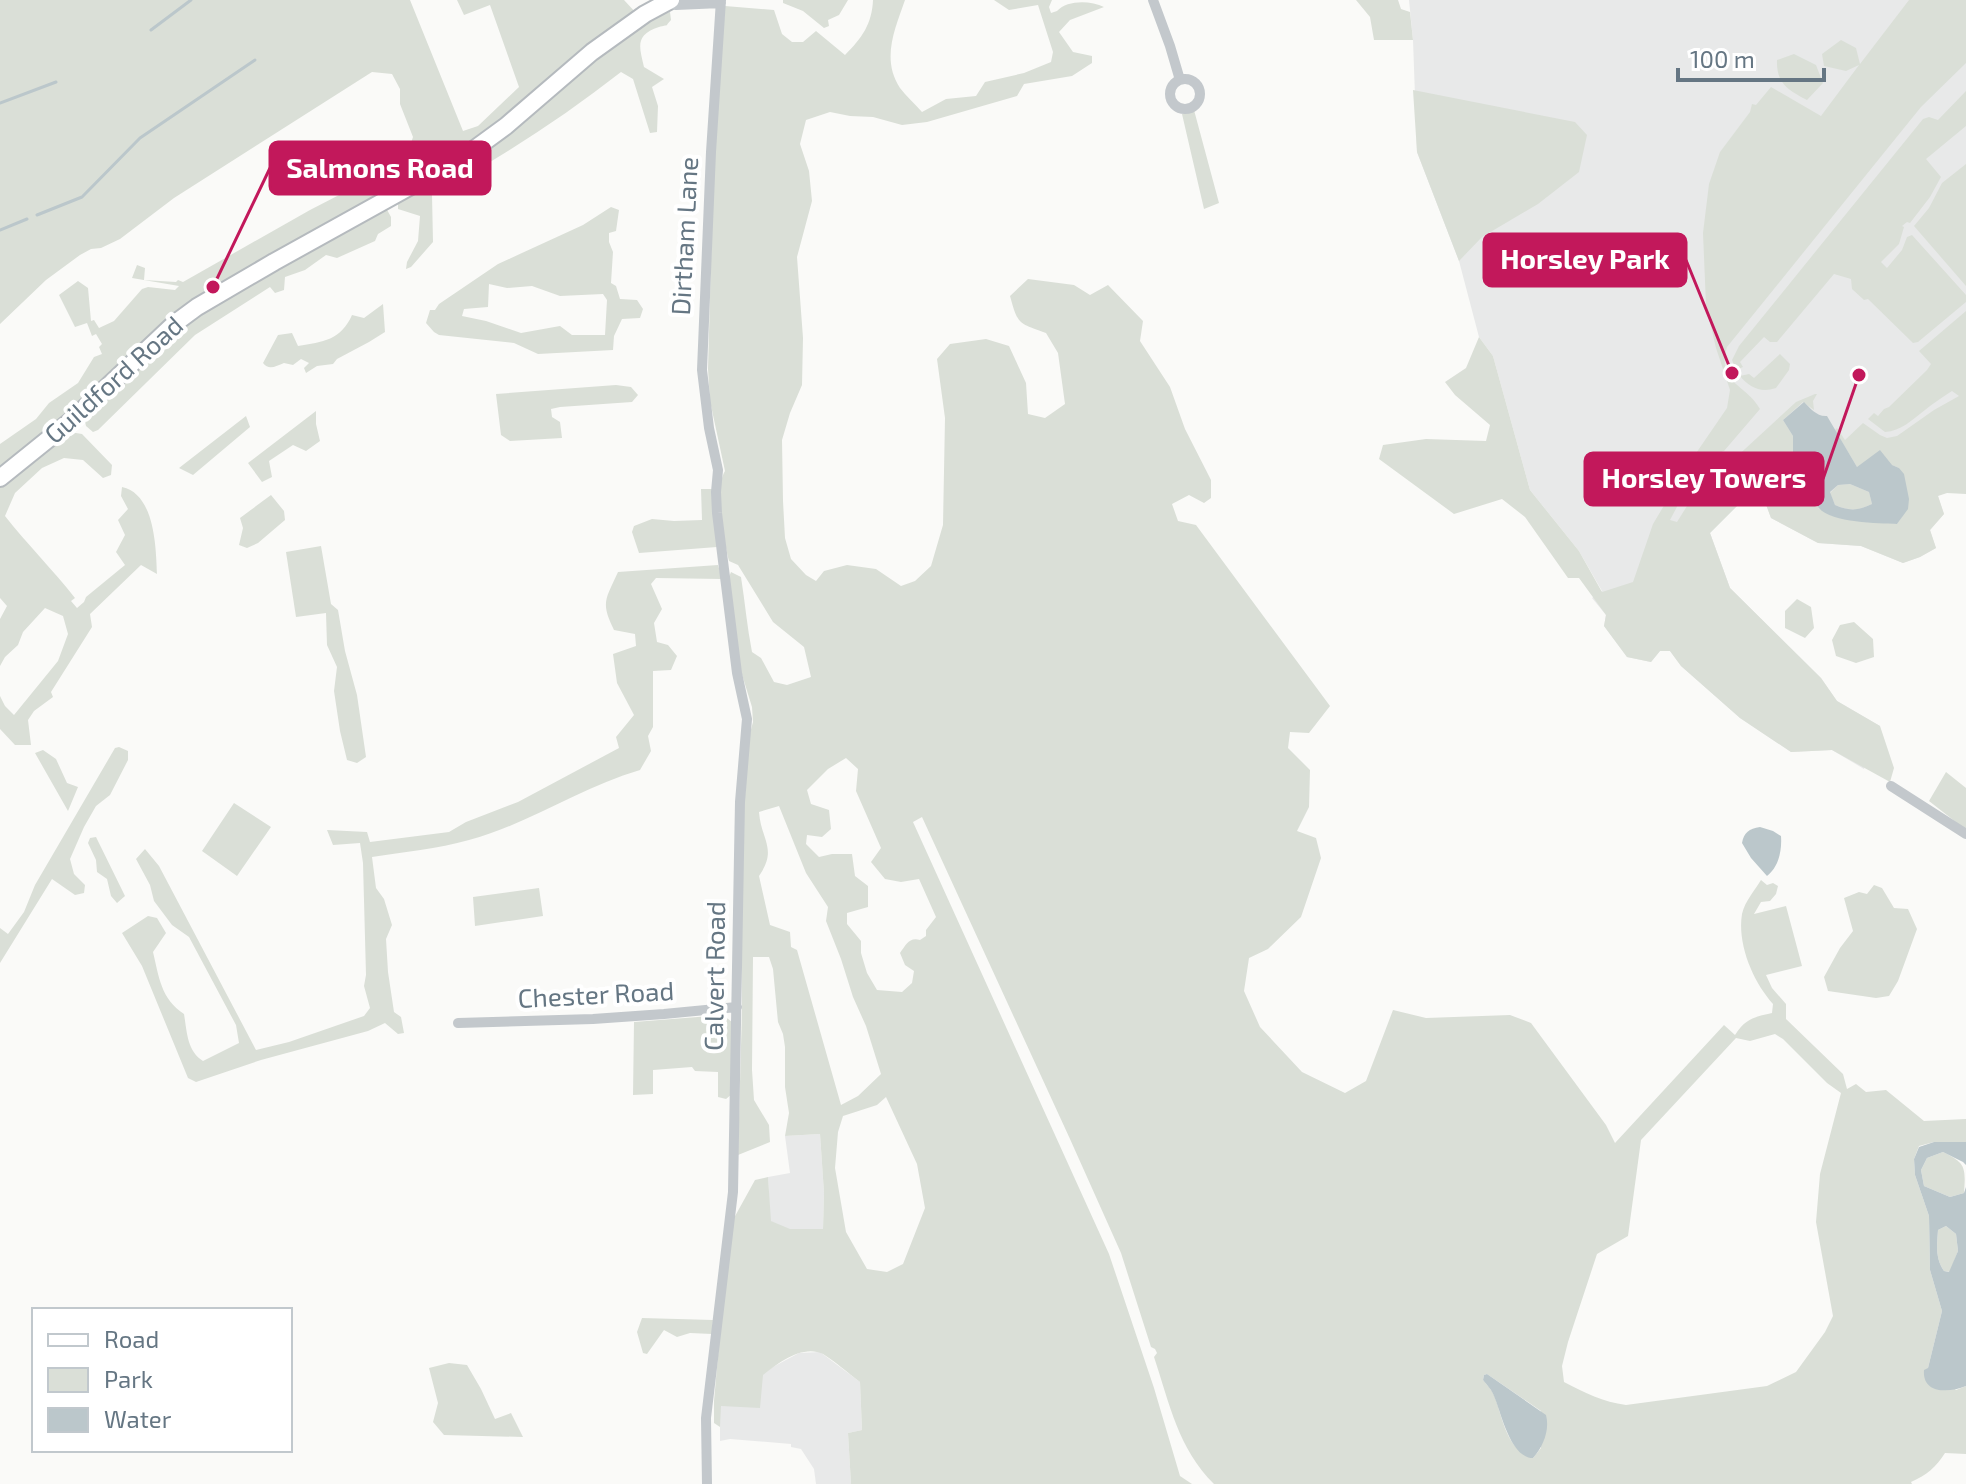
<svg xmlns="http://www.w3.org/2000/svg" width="1966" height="1484" font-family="'Exo 2',sans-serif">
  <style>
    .built { fill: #e8e9e9 }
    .green { fill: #dadfd7; fill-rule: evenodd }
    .water { fill: #bbc7cb; fill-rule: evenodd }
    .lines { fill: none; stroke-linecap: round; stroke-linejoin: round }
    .stream { stroke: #bbc7cb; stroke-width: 3 }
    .primary-casing { stroke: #b5babe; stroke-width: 20 }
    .minor { stroke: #c3c8cc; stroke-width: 10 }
    .primary { stroke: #fff; stroke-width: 16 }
    .labels { text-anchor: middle; stroke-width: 8; stroke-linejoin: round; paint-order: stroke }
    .street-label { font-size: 26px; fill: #657683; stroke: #fff }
    .leader { fill: none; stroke: #c2185b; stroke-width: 3 }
    .callout-dot { fill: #c2185b; stroke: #fff; stroke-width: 3 }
    .callout { fill: #c2185b; stroke: #c2185b; stroke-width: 3 }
    .callout-label { font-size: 28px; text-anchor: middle; font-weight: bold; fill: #fff }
  </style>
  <rect width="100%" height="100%" fill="#fafaf8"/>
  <path class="built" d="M1409,0H1966V391L1938,496L1944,514L1930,530L1936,548L1920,557L1903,563L1861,546L1818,543L1771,518L1764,499L1750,493L1710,533L1730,588L1821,678L1837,701L1880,726L1864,769L1832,750L1791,752L1740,718L1681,666L1670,651H1660L1651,662L1627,657L1604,626L1606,615L1592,598L1602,591L1579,551L1530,490L1493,356L1479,337L1459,261L1417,152L1413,40Z
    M820,1134L824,1193L823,1229L790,1230L770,1221L768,1177L790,1173L785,1136Z
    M820,1352L860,1382L862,1430L848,1433L851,1484H816L814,1469L801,1449L791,1447V1444L730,1439L720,1441V1406L771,1368L799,1353Z"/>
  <path class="green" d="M0,0H410L463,131L478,126L519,87L490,5L464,15L457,0H624L637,14L472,147L237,278L0,473V444L36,419L49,403L78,383L94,357L102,354L99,347L102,344L96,334L92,336L87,323L75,327L59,295L78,281L88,288L91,321L94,320L99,328L114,321L142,289L148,287L175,290L179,286L132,278L137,265L145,268L144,280L176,282L178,280L183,282L310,210L405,161L413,137L400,104V89L392,74L372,72L174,198L120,239L101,248L91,249L80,255L46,280L0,324Z
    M783,0H848L839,15L828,20L829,26L824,28L803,11L783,3Z
    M873,0H905C895,29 881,59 900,88C906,96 915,104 922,112L946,99L976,96L985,82L1024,73L1051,62L1053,52L1038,5L1009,10L994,0H1052L1049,7L1051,13L1057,11C1067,0 1090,0 1104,7L1070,20L1059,32L1073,52L1092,56V63L1072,76L1024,84L1017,96L927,122L902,125L873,117L850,116L830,112L806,120L800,144L809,171L812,201L797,257L803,338L802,385L790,413L782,440L783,501L785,538L791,559L806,575L816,581L824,571L847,565L876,569L901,586L915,581L931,566L943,525L945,418L937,359L950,344L986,339L1009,346L1026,383L1028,414L1045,418L1065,404L1058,353L1046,333C1018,323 1018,325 1010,296L1028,279L1074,285L1090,295L1108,285L1143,321L1140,341L1170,387L1185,429L1211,480V498L1204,503L1189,495L1172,504L1178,521L1196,525L1330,706L1309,733L1290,732L1288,748L1310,770L1309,807L1297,831L1316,838L1321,858L1301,917L1268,949L1249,958L1244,991L1260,1027L1302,1072L1345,1093L1366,1081L1393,1010L1426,1018L1510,1015L1531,1023L1606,1125L1615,1143L1724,1025L1735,1035C1745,1019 1754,1017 1772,1013L1773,1004C1753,982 1737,944 1742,914C1745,901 1755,890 1761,880L1767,885L1773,883L1778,886L1776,894L1770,901L1761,902L1754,914L1786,906L1802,966L1766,975L1772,988L1786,1004V1019L1843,1074L1847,1089L1856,1084L1866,1092L1886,1090L1924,1121L1966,1119V1142H1934L1919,1146L1914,1159L1915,1175L1929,1216L1930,1270L1942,1311L1928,1368L1956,1390L1966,1386V1454L1945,1453C1936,1467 1927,1475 1911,1482L1912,1484H1214C1178,1448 1170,1405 1154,1357L1157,1353L1155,1349L1151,1347L1121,1253L1070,1139L922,817L913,822L1109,1254L1154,1388L1180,1476L1192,1484H851L848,1433L862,1430L860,1382C848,1373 836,1362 823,1354C803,1344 778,1363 763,1375L760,1408L721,1406L720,1427L714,1423V1401L721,1322L734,1218L755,1180L768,1177L771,1221L790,1229H823L824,1193L820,1134L785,1136L789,1113L785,1087V1047L783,1034L778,1022L773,969L769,957H753L752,1070L754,1100L769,1125L770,1142L738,1155L742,1010V914L744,809L749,737L753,722L752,707L740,668L729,577L731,572L741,577C745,602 747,627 752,652L761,658L774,682L787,685L811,677L804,647L773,622L738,565L729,561C724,542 714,488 725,471L710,401L708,369L714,153L725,6L774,10L782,34L792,42H803L816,31L845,55C862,38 872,24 873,0ZM846,758L858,769L856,791L881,848L871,862L885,879L901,882L919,879L936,917L926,930V936L920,940C909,937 906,945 900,953L905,965L914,971L912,983L902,992L877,990L867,973L861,953V941L847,924V913L868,907V886L855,876L852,854H832L819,857L806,844L807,835L822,837L831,829L829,810L811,804L807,790L828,769ZM779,806L806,873L828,907L826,921L841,959L853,997L866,1026L881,1074L858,1096L841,1105L797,950L791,947L790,932L770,925L759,876C778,849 761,840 759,812ZM1775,1034L1783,1039L1827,1083L1841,1093L1820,1174L1816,1222L1833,1316L1825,1332L1796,1372L1767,1386L1626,1405C1603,1402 1585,1393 1564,1382L1562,1366L1568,1342L1597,1254L1628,1236L1641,1140L1736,1038L1750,1041ZM886,1097L917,1164L925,1208L903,1264L887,1272L867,1269L846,1232L835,1168L838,1132L843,1116L877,1105ZM1487,1374L1541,1411V1448L1533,1458C1506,1450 1503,1418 1494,1395C1492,1390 1487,1385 1483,1380L1484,1375Z
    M1356,0H1398L1401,9L1410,12L1413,40H1374L1370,17Z
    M1909,0H1966V63L1921,107L1727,347C1716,383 1746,384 1760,409L1724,451L1701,460L1708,472L1679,503L1670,520L1677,522L1687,506L1733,460L1796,402L1815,394H1817L1813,401L1814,410L1803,402L1783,420L1793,436V453L1802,465L1801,480L1811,494L1819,509L1897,524C1915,499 1907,495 1899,468L1892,465L1857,467L1835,430L1837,428L1845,440L1863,423L1880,435L1887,438L1897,436L1934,410L1959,396L1952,391C1943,397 1933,403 1925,410C1912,420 1901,431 1885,432L1868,419L1874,413L1878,416L1884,409L1889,407L1927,370L1931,364L1919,351L1966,311V494L1947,493L1938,496L1944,514L1930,530L1936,548L1920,557L1903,563L1861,546L1818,543L1771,518L1764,499L1750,493L1710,533L1730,588L1821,678L1837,701L1880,726L1894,768L1890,782L1832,750L1791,752L1740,718L1681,666L1670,651H1660L1651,662L1627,657L1604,626L1606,615L1579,578H1568L1525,517L1502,499L1454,514L1379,459L1383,445L1426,439L1486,441L1490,425L1455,395L1445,382L1466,368L1479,337L1493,356L1530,490L1579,551L1602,592L1633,582L1653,524L1690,462L1727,408L1730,390L1716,348L1706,305L1703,233L1709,184L1720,152L1750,112L1752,104L1756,105L1771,87L1821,116L1859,65L1846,71L1824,66L1822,54L1841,40L1856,48L1860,64Z
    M670,12L671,20C663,29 671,23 659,27C635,35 639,46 644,67L664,79L652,87L658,106L657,132L650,133L633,79L621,72C562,118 499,159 432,195L433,242L411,267L406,269L407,262L418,241L420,216L398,209V200L657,14Z
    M1794,54L1816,65L1823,83L1807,100C1788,90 1776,83 1777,60Z
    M1413,90L1575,122L1587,135L1579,172L1538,204L1482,237L1459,261L1417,152Z
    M1966,91V126L1926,159L1941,177L1930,197L1910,223L1907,222L1902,226L1904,227L1899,244L1881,262L1887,268L1902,250L1907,237L1912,235L1966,295V302L1918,342L1913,343L1868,299L1864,300L1852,289L1851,279L1834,274L1777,342H1770L1764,337L1740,362L1743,367L1738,369L1734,365L1732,360L1739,346L1923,119L1929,117L1938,120Z
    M1194,110L1219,203L1204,209L1182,114Z
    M1966,164V286L1914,226L1929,208L1942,183Z
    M611,207L619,210L616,231L609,233V242L613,252L611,283L616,286L620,299L637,300L643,309L640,318L622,319L614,336L613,350L538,354L514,343L439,335L434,332L426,323L430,310H435L439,304L498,264L583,225ZM489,284L507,288L532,286L560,296L603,294L607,300L605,335H572L560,326L521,333L486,321L462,316L464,309L488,307Z
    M386,208L391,217V226L378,234L375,241L337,258L326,255L305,270L285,277L284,290L275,293L270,287L195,335L98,430L93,432L86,426L84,417L169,332L272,270Z
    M383,304L385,332L369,342L337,359L333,364L317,366L306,373L304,368L309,363L301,359L293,365L284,363C276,366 269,371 263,363L278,335L292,333L298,346C323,342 341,340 352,315L364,318Z
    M1780,354L1790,364L1789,370L1776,388C1761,393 1750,388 1740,376L1749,374L1754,378Z
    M616,385L631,387L638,395L632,402L560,407L551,409L552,417L560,422L562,438L510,441L501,435L496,394Z
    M316,411V424L320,441L306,451L293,445L269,461L272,477L262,482L248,463Z
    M246,416L250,427L193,475L179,468Z
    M70,432L82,434L112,465L111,475L103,478L83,460L64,458L42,468L15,493L5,516C27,544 53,570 75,598L71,601L77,608L84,602L86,597L125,565L116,552L125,535L118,520L128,509L121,496L122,487C155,494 156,548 157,574L141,565L90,614L92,627L51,692L53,697L34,711L28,720L31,745H15L0,729V696L5,706L14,715L58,661L68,634L63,616L45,608L23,632L18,645L5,657L0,666V619L7,606L0,598V486Z
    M1850,484L1869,492L1872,504C1858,511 1850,511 1835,505L1830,493L1838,485Z
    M701,489H712L717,547L639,553L632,532L634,526L652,519L674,521L702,520Z
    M271,495L284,511L285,520L258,543L247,548L239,545L243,528L240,518Z
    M321,546L331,604L338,610L345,651L357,695L366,757L357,763L347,760L340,731L334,691L337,667L327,645L326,613L296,617L286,552Z
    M718,565L722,579L656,578L651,584L662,609L654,623L657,642L668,645L677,656L671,670L653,671V727L648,736L651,751L640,770C581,787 529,824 469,840C438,849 403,852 372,857L376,888L384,899L392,925L386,939L388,972L394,1012L401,1017L404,1033L398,1034L385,1023L368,1031L261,1060L196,1082L188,1078L142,966L122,933L148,916L157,918L166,933L153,952C159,977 161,999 184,1014C187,1032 187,1051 203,1061L239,1043L236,1025L189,937L172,925L154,901L150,885L136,859L145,849L159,866L256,1050L289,1042L364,1016L370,1008L364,986L366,975L363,863L360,843L333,845L327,830L367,832L370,842L449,832L466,822L518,802L619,748L616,737L634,715L617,683L613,654L636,646L635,634L614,630C600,602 606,599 618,572Z
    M1797,599L1811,607L1814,628L1805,638L1785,628V611Z
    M1854,622L1873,639L1874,657L1856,663L1836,656L1832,640L1840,625Z
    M119,747L128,751V760L110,795L96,806L84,827L70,859L74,874L85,885L84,893L75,895L52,879L0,963V928L8,934L24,912L35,885L115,748Z
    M43,750L56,759L67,783L78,787L68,811L35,753Z
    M1946,772L1966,788V830L1929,801Z
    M234,803L271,827L237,876L202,851Z
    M96,837L125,896L117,903L111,896L107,879L97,872L96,860L88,843L90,838Z
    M1874,885L1882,888L1894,908L1908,909L1917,929L1898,981L1889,996L1876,998L1828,991L1824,977L1840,948L1853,931L1844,898L1859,892L1867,894Z
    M539,888L543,916L475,926L473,897Z
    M723,1015L732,1022V1094L726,1099L718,1097V1072L695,1071L692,1067L653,1070V1094L633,1095L634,1022Z
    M1943,1152C1965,1163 1966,1166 1964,1193L1950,1197L1924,1186L1921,1170L1927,1158Z
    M1946,1226L1956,1234L1958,1251L1950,1272L1944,1271C1935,1258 1937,1245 1938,1230Z
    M642,1318L713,1320L712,1334L690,1333L677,1337L664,1330L647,1354L643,1353L637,1332Z
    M449,1363L467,1365L481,1389L495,1419L511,1413L523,1437L444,1435L433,1422L438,1403L429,1368Z"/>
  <path class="water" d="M1804,402C1810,408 1817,417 1827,416L1857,467L1880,450L1892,465L1899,468L1904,474L1909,499L1908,509L1897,524C1878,523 1830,523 1818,507C1812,499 1807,489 1801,480L1802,465L1793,453V436L1783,420ZM1850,484L1869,492L1872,504C1858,511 1849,511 1835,505L1830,492L1838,485Z
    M1760,827L1773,831L1781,836C1782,850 1779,867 1767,876L1751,858L1742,843C1744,832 1749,829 1760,827Z
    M1934,1142H1966V1165L1963,1162L1943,1152L1927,1158L1921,1170L1924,1186L1950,1197L1964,1193L1966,1187V1386C1949,1393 1922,1394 1924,1370L1928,1368L1942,1311L1930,1270L1929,1216L1915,1175L1914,1159L1919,1147ZM1946,1226L1956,1234L1958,1251L1949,1272L1944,1271C1935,1258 1937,1245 1938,1230Z
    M1487,1374L1546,1415C1550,1430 1543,1447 1533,1458C1510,1458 1501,1412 1494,1396C1492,1390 1487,1385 1483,1380L1484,1375Z"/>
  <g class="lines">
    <path class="stream" d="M151,30L191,0
      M0,103L56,82
      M37,215L82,197L140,138L255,60
      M0,230L27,219"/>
    <g class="primary-casing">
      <path id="primary" d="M0,478L72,420L174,324L197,307L274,262L465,156L506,126L592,52L645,14L671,0"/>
    </g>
    <path class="minor" d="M1153,0L1170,46L1180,80
      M667,2L676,5L721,3
      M1170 94a15 15 0 1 1 30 0a15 15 0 1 1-30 0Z
      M1891,786L1966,834
      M458,1023L593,1019L664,1014L737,1007
      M707,1484L706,1418L733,1192L739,855L740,802L747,719L737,673L717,513L716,492L718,470L709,428L702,370L711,152L721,0"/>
    <use href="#primary" class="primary"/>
  </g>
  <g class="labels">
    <g class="street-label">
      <text transform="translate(685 236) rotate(-87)" y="9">Dirtham Lane</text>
      <text transform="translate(114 380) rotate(-42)" y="9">Guildford Road</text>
      <text transform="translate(715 976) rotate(-89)" y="9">Calvert Road</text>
      <text transform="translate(596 995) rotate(-3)" y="9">Chester Road</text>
    </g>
  </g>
  <path class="leader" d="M213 287L270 168M1732 373L1686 260M1859 375L1823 479"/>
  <g class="callout-dot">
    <circle cx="213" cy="287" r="8"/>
    <circle cx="1732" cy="373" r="8"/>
    <circle cx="1859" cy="375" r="8"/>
  </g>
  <g class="callout">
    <rect x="270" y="142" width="220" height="52" rx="8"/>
    <rect x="1484" y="234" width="202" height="52" rx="8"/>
    <rect x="1585" y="453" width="238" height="52" rx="8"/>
  </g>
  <g class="callout-label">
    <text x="380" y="178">Salmons Road</text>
    <text x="1585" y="269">Horsley Park</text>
    <text x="1704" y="488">Horsley Towers</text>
  </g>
  <rect x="32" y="1308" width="260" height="144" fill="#ffffff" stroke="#c1c8cd" stroke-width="2"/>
  <rect x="48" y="1334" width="40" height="12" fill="#ffffff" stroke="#c1c8cd" stroke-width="2"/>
  <text x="104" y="1348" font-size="24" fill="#657683">Road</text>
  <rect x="48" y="1368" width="40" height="24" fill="#dadfd7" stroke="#c1c8cd" stroke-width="2"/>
  <text x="104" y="1388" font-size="24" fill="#657683">Park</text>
  <rect x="48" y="1408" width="40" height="24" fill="#bbc7cb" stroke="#c1c8cd" stroke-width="2"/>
  <text x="104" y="1428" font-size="24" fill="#657683">Water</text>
  <path d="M1678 68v12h146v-12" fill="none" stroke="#657683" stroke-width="4"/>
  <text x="1690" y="68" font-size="24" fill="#657683" stroke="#ffffff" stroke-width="6" paint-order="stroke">100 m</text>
</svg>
